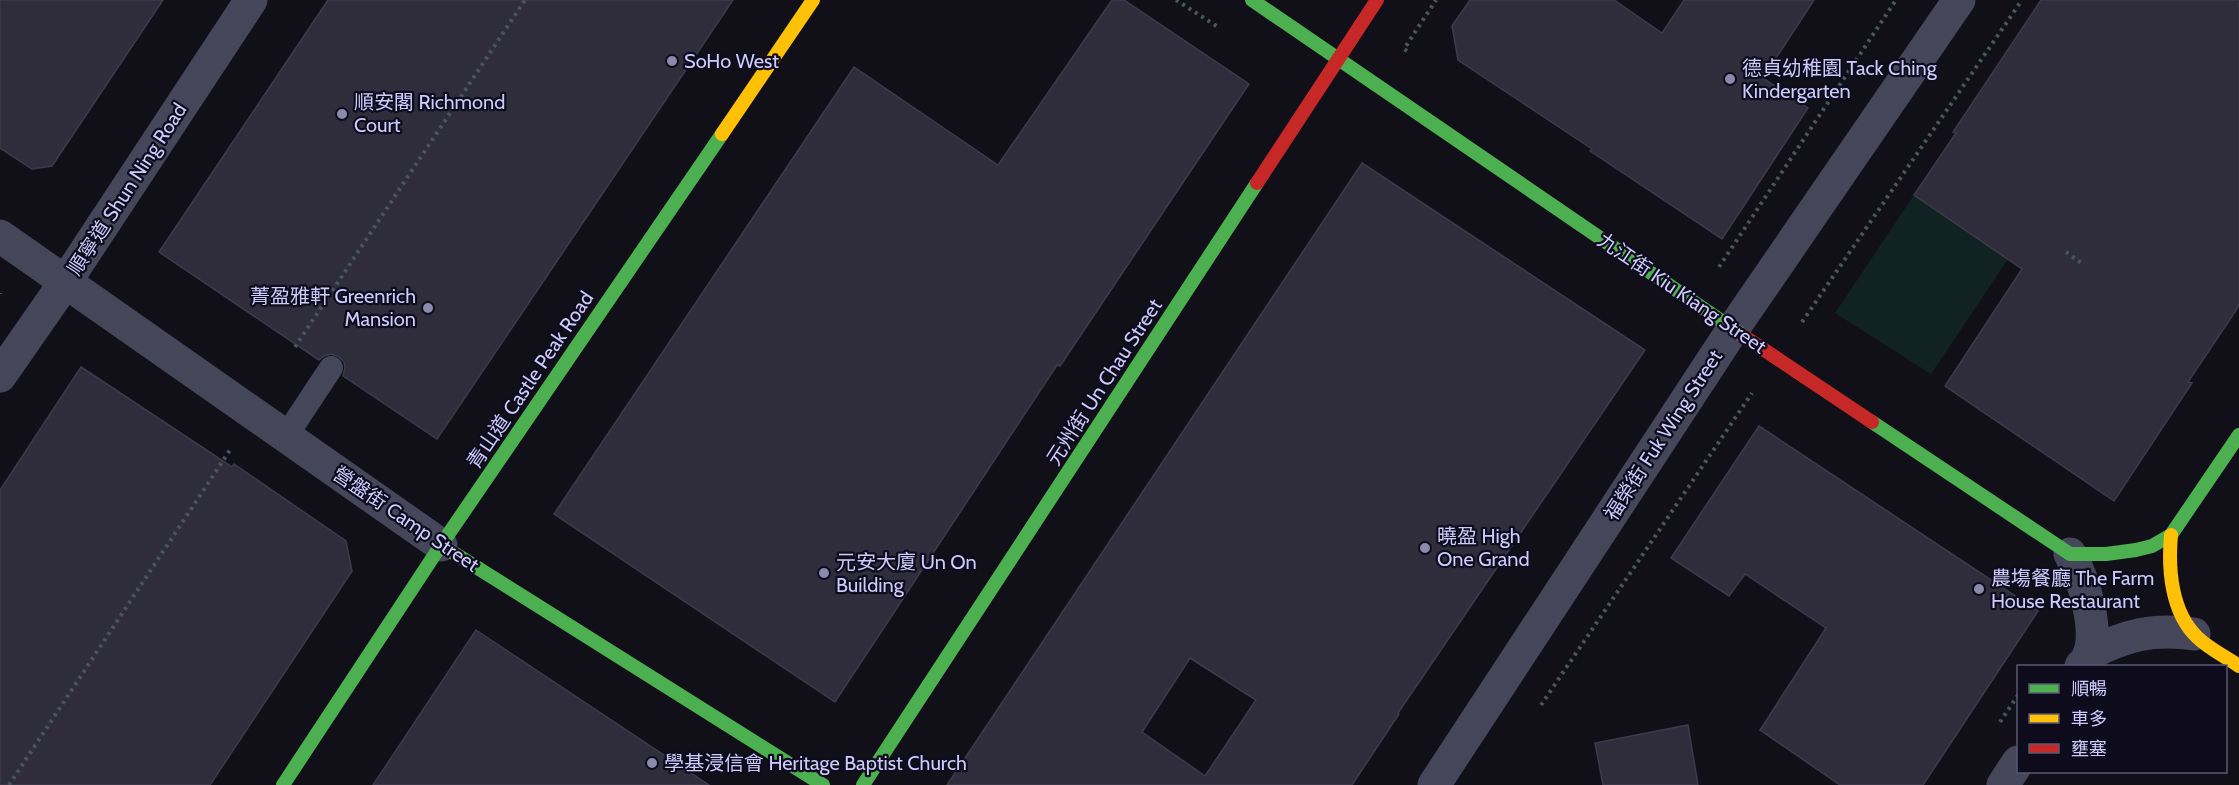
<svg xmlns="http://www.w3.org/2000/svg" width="2239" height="785" font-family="Cabin,'Noto Sans TC',sans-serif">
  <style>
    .green { fill: #102222 }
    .building { fill: #2f2d3b; stroke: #3c3a4c; stroke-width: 1.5; fill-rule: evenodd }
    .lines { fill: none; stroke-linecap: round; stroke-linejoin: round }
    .path { stroke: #47555f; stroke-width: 4; stroke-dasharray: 3 4.5; stroke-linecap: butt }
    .lane { stroke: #454659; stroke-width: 24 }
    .street { stroke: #454659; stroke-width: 33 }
    .fast { stroke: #4caf50; stroke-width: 14 }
    .slow { stroke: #ffc107; stroke-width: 14 }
    .jam { stroke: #c62828; stroke-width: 14 }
    .poi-dot { fill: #8b89ac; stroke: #0e0c1c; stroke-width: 2 }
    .labels { text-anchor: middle; stroke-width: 4.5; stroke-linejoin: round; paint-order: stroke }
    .poi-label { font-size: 20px; fill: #cdcafc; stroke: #0e0c1c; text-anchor: start }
    .street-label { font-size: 20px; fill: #cdcafc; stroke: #0e0c1c }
  </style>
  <rect width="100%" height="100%" fill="#111018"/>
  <path class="green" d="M1914,195L2008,259L1931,374L1835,313Z"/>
  <path class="building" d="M0,0H163L52,166L32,169L0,148Z
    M328,0H733L437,439L343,376L345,368L344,362L339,357L331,354L324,356L319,360L159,252Z
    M1112,0H1124L1249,84L1060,366L1057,365L835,702L554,514L854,67L998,165Z
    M1470,0H1614L1662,33L1684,0H1814L1763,78L1808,108L1722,239L1590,151L1592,149L1458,60L1452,26Z
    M2041,0H2239V306L2188,382L2192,383L2114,501L1945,386L2022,269L1914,195L1956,133L1953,132Z
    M1362,163L1645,350L1398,713L1399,714L1352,785H947ZM1190,658L1256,700L1205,776L1142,732Z
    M81,367L232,467L234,464L346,541L352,571L210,785H0V490Z
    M1759,426L2038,611L1923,785H1840L1760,730L1826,628L1745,574L1729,596L1671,558Z
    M476,630L500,646L709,785H373Z
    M1688,725L1698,785H1603L1595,743Z"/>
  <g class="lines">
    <path class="path" d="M1176,0L1218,27
      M1407,51L1404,49L1436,0
      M2066,252L2083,264
      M1719,267L1896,0
      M0,293V294
      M1802,322L2022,0
      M295,347L525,0
      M1541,705L1752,393
      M2000,722L2018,695
      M9,785L230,450"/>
    <path class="lane" d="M286,436L331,368"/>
    <path class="street" d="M0,236L441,545
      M0,376L66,281L251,0
      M2070,554C2083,577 2099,628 2089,655C2088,659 2084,663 2081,666
      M2089,654C2126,635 2153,628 2194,634
      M1434,785L1733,329L1959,0
      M2003,785L2018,762"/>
    <path class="fast" d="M1252,0L1742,335
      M1872,422L2070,554H2106L2136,550L2152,546L2171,535L2239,435
      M441,545L823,785
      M283,785L441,545L722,134
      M863,785L1257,183"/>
    <path class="slow" d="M722,134L813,0
      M2171,535C2168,569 2171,612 2197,637C2209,649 2225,656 2239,666"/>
    <path class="jam" d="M1257,183L1377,0
      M1742,335L1872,422"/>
  </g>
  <g class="poi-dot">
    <circle cx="672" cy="61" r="6"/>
    <circle cx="1730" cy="79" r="6"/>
    <circle cx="342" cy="114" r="6"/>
    <circle cx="428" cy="308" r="6"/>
    <circle cx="1425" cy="548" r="6"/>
    <circle cx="824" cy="573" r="6"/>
    <circle cx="1979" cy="589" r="6"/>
    <circle cx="652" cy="763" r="6"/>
  </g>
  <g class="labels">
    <g class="poi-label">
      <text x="684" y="68">SoHo West</text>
      <text x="1742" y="75">德貞幼稚園 Tack Ching<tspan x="1742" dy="23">Kindergarten</tspan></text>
      <text x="354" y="109">順安閣 Richmond<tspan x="354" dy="23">Court</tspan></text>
      <text x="416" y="303" text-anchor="end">菁盈雅軒 Greenrich<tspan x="416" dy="23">Mansion</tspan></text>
      <text x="1437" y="543">曉盈 High<tspan x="1437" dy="23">One Grand</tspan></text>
      <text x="836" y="569">元安大廈 Un On<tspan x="836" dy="23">Building</tspan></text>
      <text x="1991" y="585">農塲餐廳 The Farm<tspan x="1991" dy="23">House Restaurant</tspan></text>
      <text x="664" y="770">學基浸信會 Heritage Baptist Church</text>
    </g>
    <g class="street-label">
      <text transform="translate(127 189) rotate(-57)" y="7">順寧道 Shun Ning Road</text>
      <text transform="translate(1682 293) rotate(34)" y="7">九江街 Kiu Kiang Street</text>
      <text transform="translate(530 380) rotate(-56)" y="7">青山道 Castle Peak Road</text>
      <text transform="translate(1104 382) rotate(-57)" y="7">元州街 Un Chau Street</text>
      <text transform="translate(1663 435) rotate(-57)" y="7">福榮街 Fuk Wing Street</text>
      <text transform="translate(406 519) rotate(34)" y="7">營盤街 Camp Street</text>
    </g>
  </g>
  <rect x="2017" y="665" width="210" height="108" fill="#0e0c1c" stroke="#5a5876" stroke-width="1.5"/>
  <rect x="2029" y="684" width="30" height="9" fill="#4caf50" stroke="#5a5876" stroke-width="1.5"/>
  <text x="2071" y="695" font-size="18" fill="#cdcafc">順暢</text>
  <rect x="2029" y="714" width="30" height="9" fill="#ffc107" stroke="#5a5876" stroke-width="1.5"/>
  <text x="2071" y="725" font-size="18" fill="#cdcafc">車多</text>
  <rect x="2029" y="744" width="30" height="9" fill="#c62828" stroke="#5a5876" stroke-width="1.5"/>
  <text x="2071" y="755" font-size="18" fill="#cdcafc">壅塞</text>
</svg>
